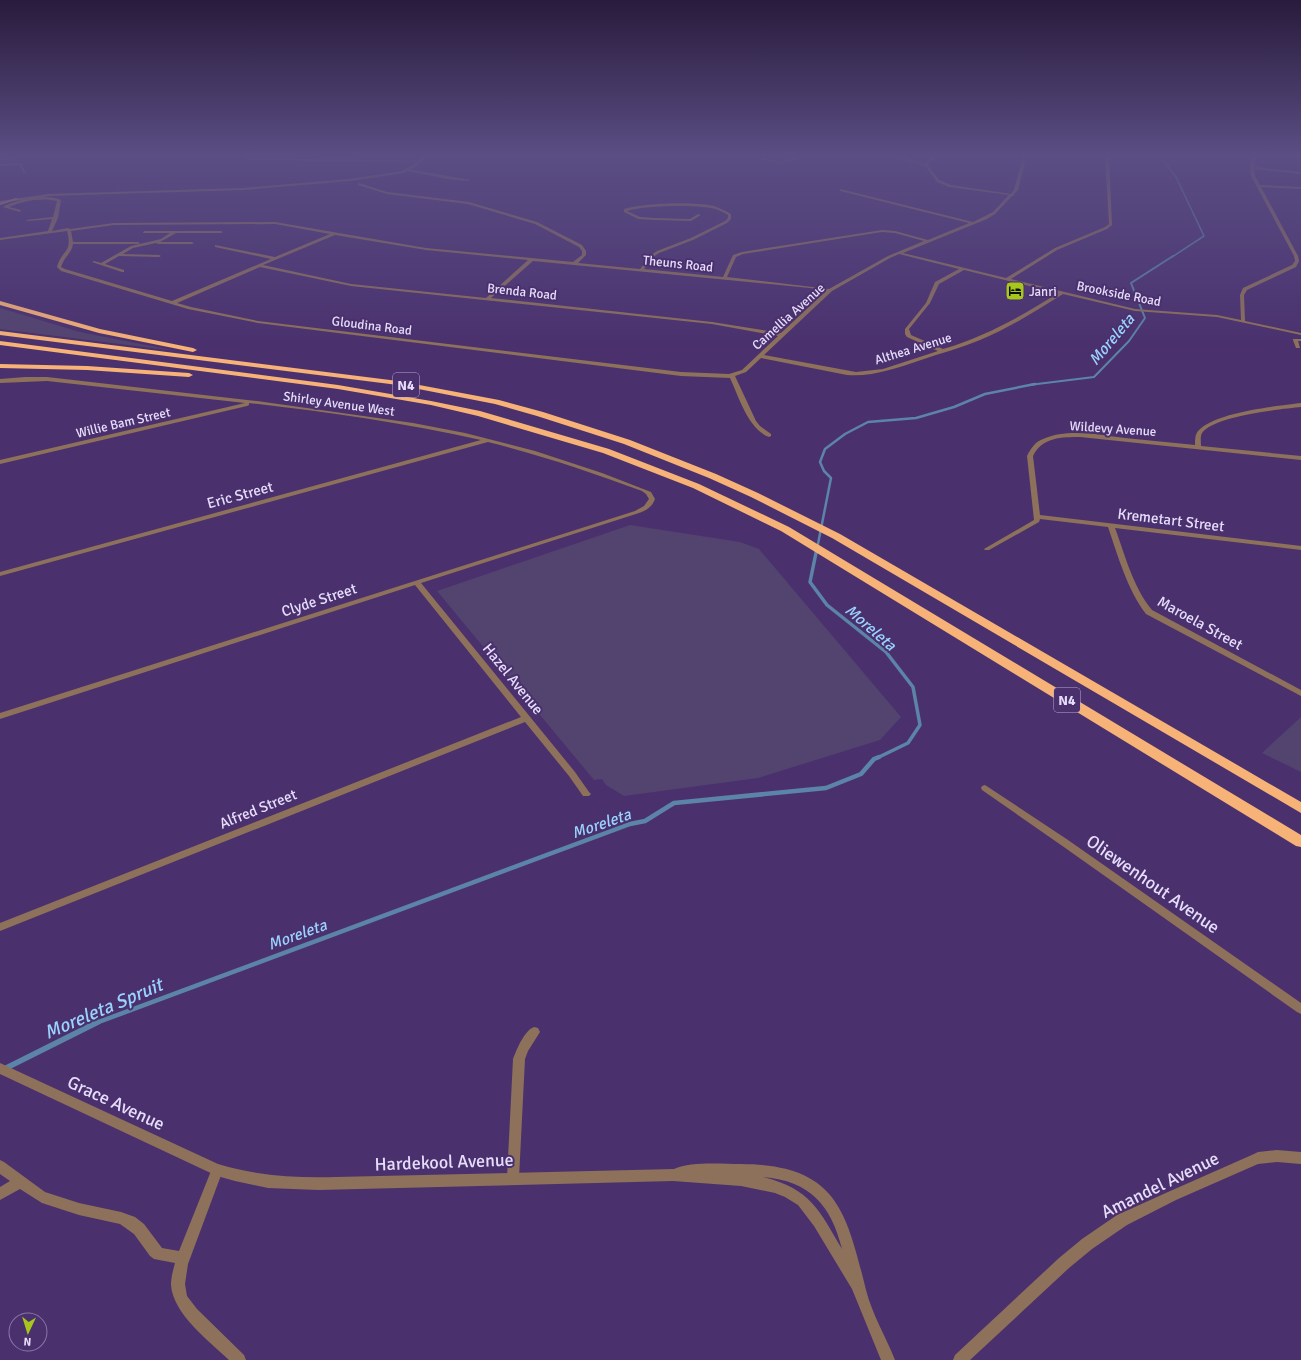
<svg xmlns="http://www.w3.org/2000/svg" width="1301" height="1360" font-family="Signika,sans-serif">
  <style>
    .green { fill: #53436f }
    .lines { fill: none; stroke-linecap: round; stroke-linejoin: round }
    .stream-far5 { stroke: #5c84a8; stroke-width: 1.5 }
    .stream-far4 { stroke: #5c84a8; stroke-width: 2 }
    .stream-far3 { stroke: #5c84a8; stroke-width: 2.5 }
    .stream-far2 { stroke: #5c84a8; stroke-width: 3.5 }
    .stream-far1 { stroke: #5c84a8; stroke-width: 4.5 }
    .stream { stroke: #5c84a8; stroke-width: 5.5 }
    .minor { fill: #8e715a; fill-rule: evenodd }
    .tertiary { fill: #8e715a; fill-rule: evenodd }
    .secondary { fill: #b98c67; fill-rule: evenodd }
    .motorway { fill: #f7b277; fill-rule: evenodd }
    .labels { text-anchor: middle; stroke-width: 4; stroke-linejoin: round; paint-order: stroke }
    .far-street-label { font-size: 13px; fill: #e7ddfb; stroke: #4a316e }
    .far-poi-label { font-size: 13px; fill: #e7ddfb; stroke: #4a316e; text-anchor: start }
    .shield { fill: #4a316e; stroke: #b8a9d1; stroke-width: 1 }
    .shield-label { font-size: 14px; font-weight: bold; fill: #e7ddfb }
    .street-label { font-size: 15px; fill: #e7ddfb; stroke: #4a316e }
    .water-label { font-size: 16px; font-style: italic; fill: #9ad4fe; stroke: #4a316e }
    .near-street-label { font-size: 18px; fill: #e7ddfb; stroke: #4a316e }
    .near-water-label { font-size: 19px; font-style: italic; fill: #9ad4fe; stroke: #4a316e }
  </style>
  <rect width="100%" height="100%" fill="#4a316e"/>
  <path class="green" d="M0,308L80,332L176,351L0,329Z
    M630,525L740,542L759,549L901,717L880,740L758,778L624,796L606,785L602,779L594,780L437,591Z
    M1301,717V772L1262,753Z"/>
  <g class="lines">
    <path class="stream-far5" d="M1159,155L1176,177L1204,236L1172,257"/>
    <path class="stream-far4" d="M1029,385L1094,377L1129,341L1145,318L1131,283L1173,256"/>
    <path class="stream-far3" d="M817,549L831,478L824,471L820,462L825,449L845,434L868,422L916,418L954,407L985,394L1035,384"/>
    <path class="stream-far2" d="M817,548L810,582L827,605L886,652L913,687L920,725L908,743L877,758"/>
    <path class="stream-far1" d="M96,1023L630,824L645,821L674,803L826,788L861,774L874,759L879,757"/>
    <path class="stream" d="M0,1071L98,1022"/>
    <path class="minor" d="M241,155L257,158L421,161L419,162L257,160L247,159Z
      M511,155H515V156L512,157Z
      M741,155H748L780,162L805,155L807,156L780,164Z
      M888,155H894L925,164L934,155H938L928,165L939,180L951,185L1011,194L1014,190L1023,155H1027L1018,190L1014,194V196H1012L995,214L987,219L903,253L1006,278L1055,248L1105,227L1109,224L1105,155H1109L1112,225L1107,229L1057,250L1011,279L1135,309L1217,315L1241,320L1240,295L1243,288L1292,265L1295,261L1294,256L1251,176L1250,168L1252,155H1256L1254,167L1301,172V174L1254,169L1255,176L1260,185L1301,187V189L1261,187L1298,256L1299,261L1296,267L1247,290L1244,295L1245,321L1301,333V335L1217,317L1135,311L1063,294C1036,311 1009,328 980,340C961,348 941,353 921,360C897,368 873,377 847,375L761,358L746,372L735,376L756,421L760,426L771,434V436L769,437C748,429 739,397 730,378L681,376L258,323L188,309L61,271L57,267C62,249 73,253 67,231L0,240V238L48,231L52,219L28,221L26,220L53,217L57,201C42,197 22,201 9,207L21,210L20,212L3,207C15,199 48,193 61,200L58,218L52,231L68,228L70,229L114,223L275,222L426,248L573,262L582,255V251L579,247L535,224L468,204L387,194L358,185L359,183L387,192L469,202L537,222L582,245L586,251V255L578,263L640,269L651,255L657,251L691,238L725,221L728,218V215C723,212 717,209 711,208C692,205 646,205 627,211L640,217L655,218L690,219L698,214L701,215L691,221L655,220L638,219L624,212V209C642,203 695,201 714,206C720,208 726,211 731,214V219L727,223L693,240L659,253L653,257L644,269L723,277L733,255L742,252L882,230L895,231L928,240L969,223L840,191V189L973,222L993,212L1009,195L949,187L937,182L925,166ZM275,224L330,234L275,257L215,245V247L271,259L172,301L65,269L61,267C64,257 72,253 73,244H138L140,243L138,242H73L71,231L114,225ZM882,232L895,233L924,241L888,256L829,289L727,277L736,257L743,254ZM335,235L426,250L528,260L486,298L351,284L263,265ZM899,254L959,269L935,282L926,303L905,329V334L907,337L938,351L883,369L856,372L764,355L832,291L890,258ZM533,261L810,288L826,291L781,333L712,322L491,298ZM260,267L351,286L712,324L778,336L742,370L729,374L681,372L258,321L191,307L177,303ZM964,270L1058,293C1020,317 986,336 943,349L911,335L909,329L930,303L939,284Z
      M26,156L25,158L0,160V158Z
      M21,163L26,173H24L19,165L0,166V164Z
      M408,169L470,180L468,181L448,179L407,171Z
      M144,231H221L223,232L221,233H176L160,242H192L194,243L192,244H158L156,243L133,248L123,254L159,255L161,256L159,257L119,256L105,264L124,270V272H122L92,262L94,261L101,263L131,246L161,239L170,233H143Z
      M1293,339H1301V341H1298L1300,348H1296L1293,340Z
      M25,377H47L257,401L413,423L465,433L535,451L602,473L651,492L655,499C652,507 647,510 639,513L421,583L575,772L589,792L591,794L589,796H583L569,776L525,722L0,931V923L521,717L415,585L0,719V713L635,511L644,506L649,499L646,494L642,491C591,472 540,455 488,442L0,576V572L481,440C405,423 327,412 249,403V405L247,406L0,464V460L245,403L47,381L0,383V379Z
      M1301,403V407C1281,409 1213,416 1202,433C1200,437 1201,442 1201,446L1301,456V460L1080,437C1062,437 1042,437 1033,456L1040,515L1301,546V550L1115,528C1125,555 1133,587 1152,610L1301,690V696L1146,614C1127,589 1118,556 1108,527L1040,519L1039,522L989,550H985L984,549L1034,520L1027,456C1031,448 1035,442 1043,439C1068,428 1099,435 1125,438C1148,440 1172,443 1195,445C1195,440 1195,435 1198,431C1215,412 1276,406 1301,403Z
      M985,785L1068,840L1301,1003V1014L1297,1012L1061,845L982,790L981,788L982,786Z
      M534,1027L538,1028L540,1032L528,1051L525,1059L519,1178L517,1182L513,1184L509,1182L507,1178L513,1059C517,1049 524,1031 534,1027Z
      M1277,1150L1301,1152V1164L1277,1162L1258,1164L1176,1200L1127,1225L1092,1249L1069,1268L970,1360H953L955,1355L1059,1258L1082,1239L1117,1215L1168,1192L1254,1154L1258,1152Z
      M0,1160L4,1162L45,1192L79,1203L121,1212L135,1217L144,1224L162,1248L179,1251L213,1166L217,1164L221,1166L223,1170L188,1264L185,1284L187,1296L197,1309L244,1355L246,1360H229C209,1341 173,1314 171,1285C171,1278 173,1270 175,1263L154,1259L150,1256L134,1234L120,1224L79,1215L42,1203L20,1189L0,1200V1187L10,1181L0,1174Z"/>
    <path class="tertiary" d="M425,155H429L415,167L404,173L350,181L243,190L49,196L0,203V201L49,194L243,188L350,179L402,171L413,165Z
      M0,1063L218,1164C257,1176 295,1178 336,1177L674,1169C691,1161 722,1164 741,1164C836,1165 846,1209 866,1290C872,1314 886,1337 895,1360H881L852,1289L814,1226L798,1205L785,1197L775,1193L741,1186L673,1181L318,1190L268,1188L235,1181L217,1176L0,1074ZM763,1177C810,1181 831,1205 842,1249C819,1210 811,1189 763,1177Z"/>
    <path class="secondary" d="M16,198L19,199L0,205V203Z"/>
    <path class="motorway" d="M0,301L100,329L193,348L197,350L193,352L99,333L0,305Z
      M0,331L398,381L499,400L543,412L630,440L716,474L758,493L840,534L1301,802V813L832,538L751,497L709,478L624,444L537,416L495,404L398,385L0,335Z
      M0,341L338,385L431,401L480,411L609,449L699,484L789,527L1301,835V847L1296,846L781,531L693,488L603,453L478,416L431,405L338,389L0,345Z
      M0,364L87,366L189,373L193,375L189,377L87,370L0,368Z"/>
  </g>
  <linearGradient id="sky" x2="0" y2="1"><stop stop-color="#291b3c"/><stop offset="0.45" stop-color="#5a4e84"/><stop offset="1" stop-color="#5a4e84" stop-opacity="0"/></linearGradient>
  <rect width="1301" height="345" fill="url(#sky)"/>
  <defs>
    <g id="hotel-square" transform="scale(1)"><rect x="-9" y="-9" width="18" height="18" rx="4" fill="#a8c71c" stroke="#4a316e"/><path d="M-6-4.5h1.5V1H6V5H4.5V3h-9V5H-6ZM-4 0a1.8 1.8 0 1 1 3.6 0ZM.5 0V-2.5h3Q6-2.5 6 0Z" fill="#111"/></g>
  </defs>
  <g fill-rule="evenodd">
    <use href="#hotel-square" x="1015" y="291"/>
  </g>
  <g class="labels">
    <g class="far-street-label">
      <text transform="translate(678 263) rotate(6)" y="5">Theuns Road</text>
      <text transform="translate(522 291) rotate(6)" y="5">Brenda Road</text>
      <text transform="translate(1119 293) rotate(11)" y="5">Brookside Road</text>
      <text transform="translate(788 316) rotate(-42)" y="5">Camellia Avenue</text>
      <text transform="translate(372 325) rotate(7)" y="5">Gloudina Road</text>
      <text transform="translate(913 348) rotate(-17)" y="5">Althea Avenue</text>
      <text transform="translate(339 403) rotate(8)" y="5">Shirley Avenue West</text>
      <text transform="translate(123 422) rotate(-13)" y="5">Willie Bam Street</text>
      <text transform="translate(1113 428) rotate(4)" y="5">Wildevy Avenue</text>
    </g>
    <g class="far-poi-label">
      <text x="1029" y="296">Janri</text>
    </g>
    <g class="shield">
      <rect x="393" y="373" width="26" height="24" rx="3"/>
      <rect x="1054" y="688" width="26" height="24" rx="3"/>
    </g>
    <g class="shield-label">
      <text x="406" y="390">N4</text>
      <text x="1067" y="705">N4</text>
    </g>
    <g class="street-label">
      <text transform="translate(240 495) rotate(-15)" y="5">Eric Street</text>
      <text transform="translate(1171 520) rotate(7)" y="5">Kremetart Street</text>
      <text transform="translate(319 600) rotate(-18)" y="5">Clyde Street</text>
      <text transform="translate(1200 623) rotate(29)" y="5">Maroela Street</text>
      <text transform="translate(513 679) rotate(51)" y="5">Hazel Avenue</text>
      <text transform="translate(258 809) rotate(-22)" y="5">Alfred Street</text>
    </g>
    <g class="water-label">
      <text transform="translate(1111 339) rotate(-50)" y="6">Moreleta</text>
      <text transform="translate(871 627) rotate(41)" y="6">Moreleta</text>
      <text transform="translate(601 823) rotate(-19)" y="6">Moreleta</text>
      <text transform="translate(297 934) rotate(-20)" y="6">Moreleta</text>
    </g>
    <g class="near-street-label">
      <text transform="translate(1153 884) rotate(35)" y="6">Oliewenhout Avenue</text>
      <text transform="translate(116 1103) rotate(25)" y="6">Grace Avenue</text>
      <text transform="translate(444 1162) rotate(-2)" y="6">Hardekool Avenue</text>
      <text transform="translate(1160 1185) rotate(-26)" y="6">Amandel Avenue</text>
    </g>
    <g class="near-water-label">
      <text transform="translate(103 1008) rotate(-23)" y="7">Moreleta Spruit</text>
    </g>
  </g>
  <g transform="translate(28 1332) rotate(184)"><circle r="19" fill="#4a316e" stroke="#8976a6"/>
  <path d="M0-3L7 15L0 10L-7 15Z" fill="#a8c71c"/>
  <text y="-6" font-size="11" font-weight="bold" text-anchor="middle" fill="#e7ddfb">N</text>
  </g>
</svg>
